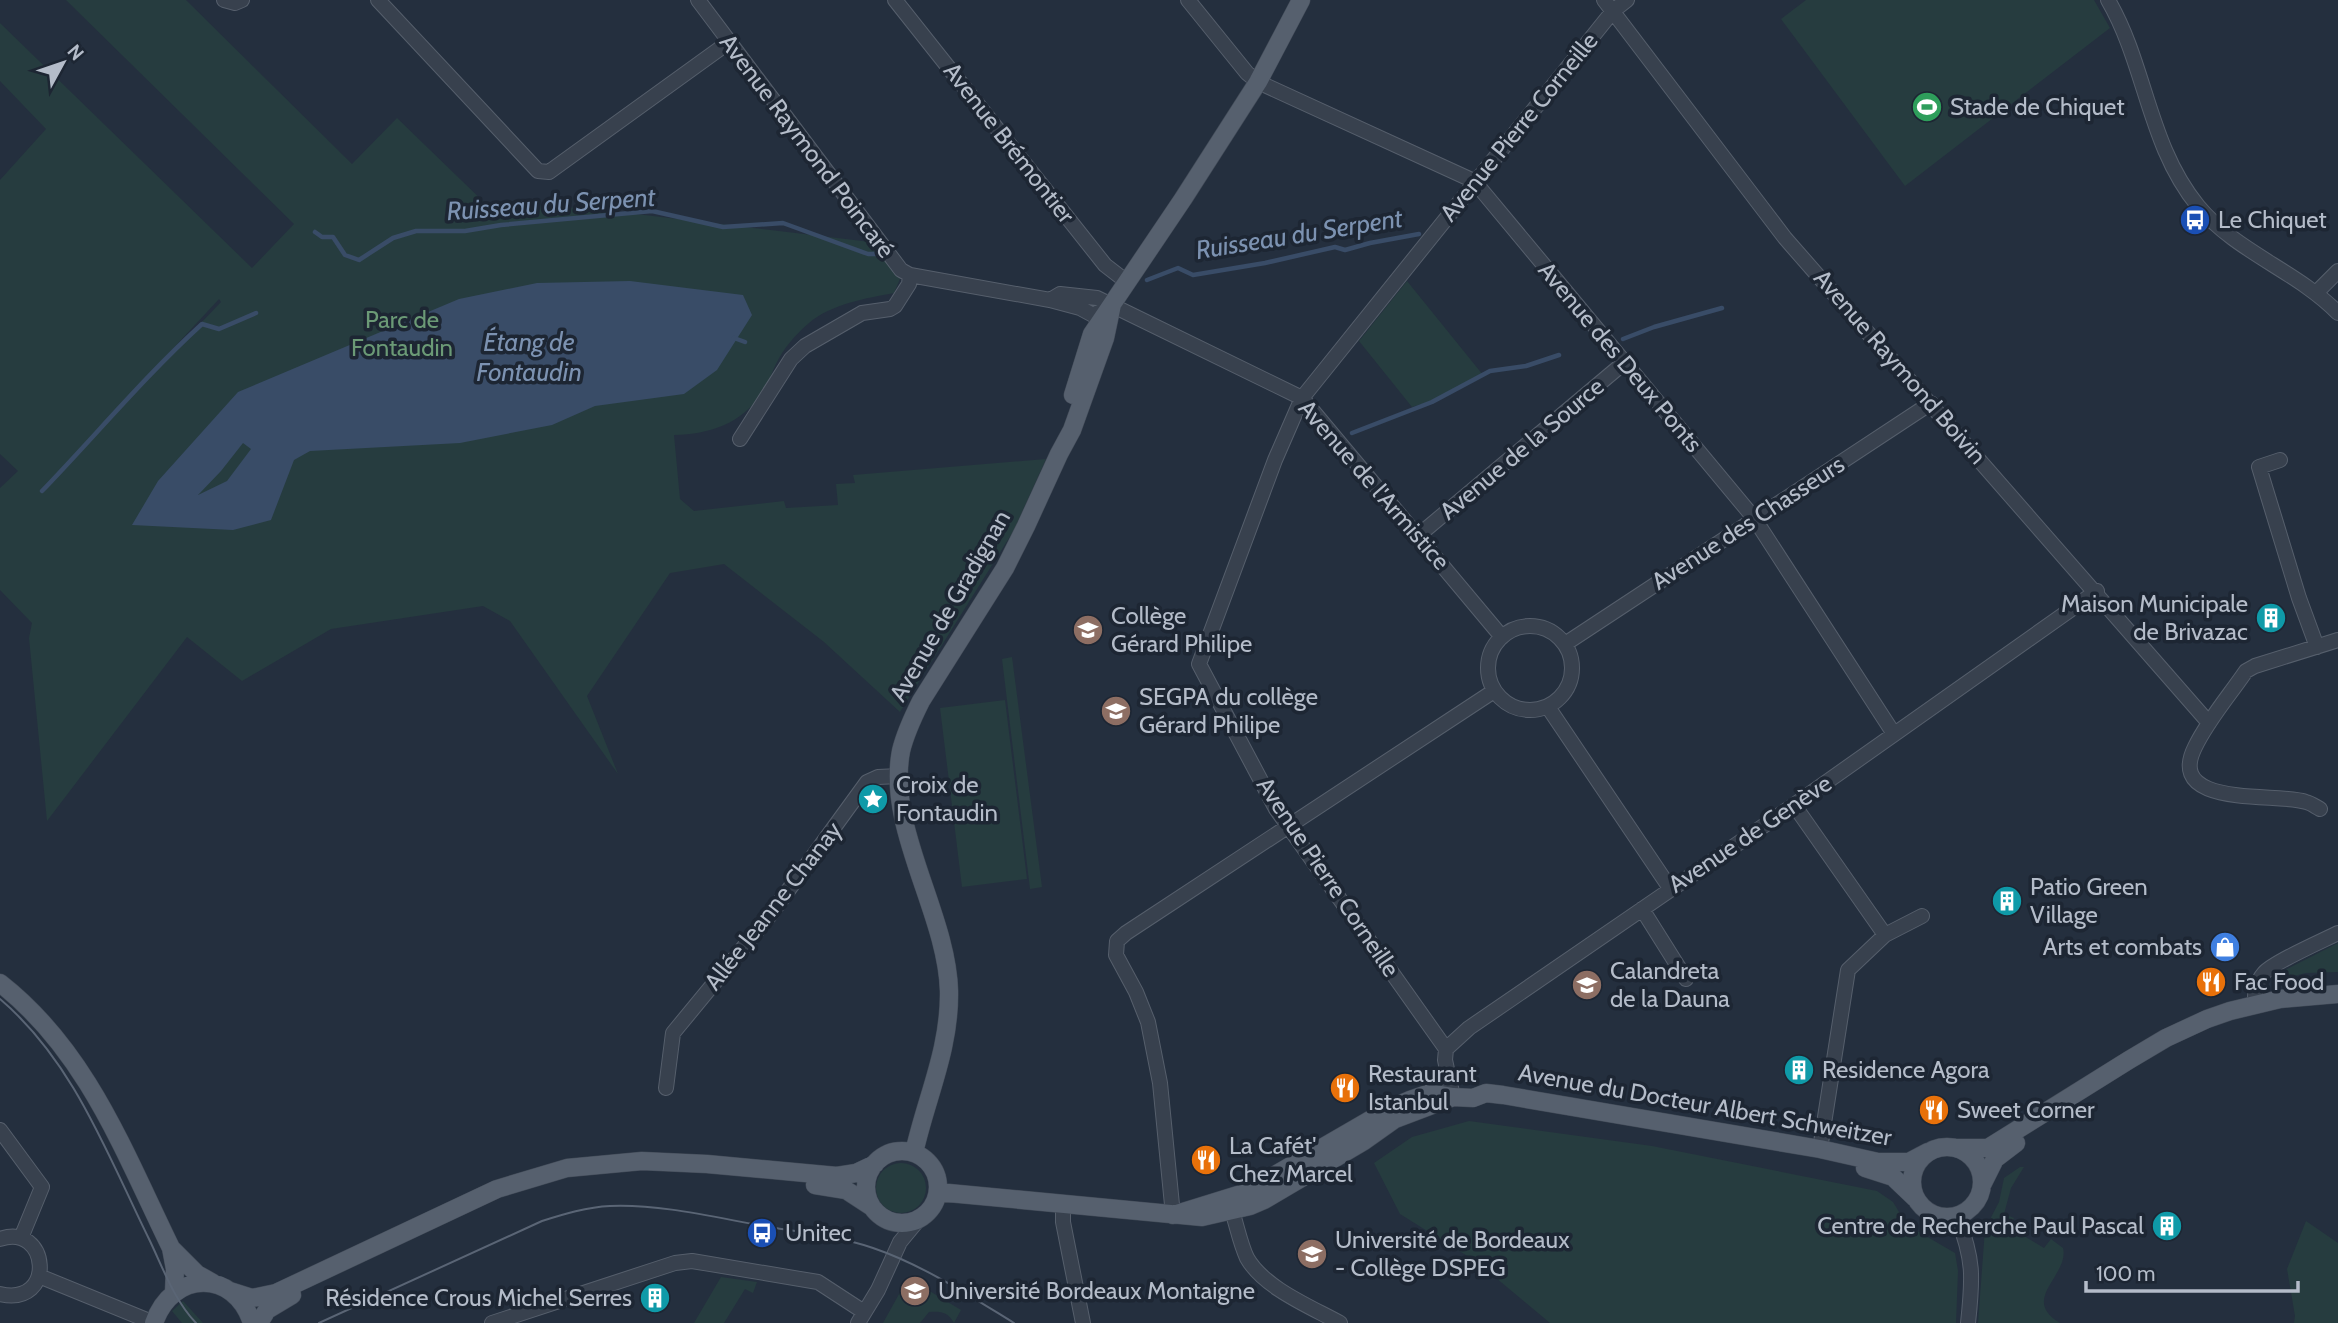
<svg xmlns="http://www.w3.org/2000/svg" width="2338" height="1323" font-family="Cabin,sans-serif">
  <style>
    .green { fill: #263c3f; fill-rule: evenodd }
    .water { fill: #394c67; fill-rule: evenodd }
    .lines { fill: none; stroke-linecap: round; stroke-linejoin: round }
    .stream { stroke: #394c67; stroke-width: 4.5 }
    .minor-casing { stroke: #565f6c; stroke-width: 16 }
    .major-casing { stroke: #414a57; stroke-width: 19 }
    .minor { stroke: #38414e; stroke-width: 14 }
    .major { stroke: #56606e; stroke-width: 18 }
    .tram { stroke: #5a6575; stroke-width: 2 }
    .labels { text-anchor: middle; stroke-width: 7; stroke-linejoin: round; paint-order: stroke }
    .poi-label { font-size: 24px; fill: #b4bcc9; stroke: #1d2633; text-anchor: start }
    .street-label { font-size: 24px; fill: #b4bcc9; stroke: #1d2633 }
    .park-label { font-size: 24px; fill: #6b9a76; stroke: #1d2633 }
    .water-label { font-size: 26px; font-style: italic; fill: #7c92b1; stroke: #1d2633 }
  </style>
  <rect width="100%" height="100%" fill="#242f3e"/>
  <path class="green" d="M66,0H186L352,164L397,118L492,210L535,205L594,209L879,243L902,274L894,293C867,298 831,304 809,323C796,334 783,349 776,364C771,374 768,385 762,393C741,424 710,434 674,435L680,499L694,511L784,501L786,508L838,505L836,484L855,483L853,475L1046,459L1014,530L900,712L824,642L724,564L670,573L587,696L618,774L510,621L483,606L331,629L242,681L187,637L47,821L29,638L32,623L0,590V488L18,471L0,454V180L46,129L0,81V23L252,268L294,224ZM219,299L221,302L92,437V436Z
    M1806,0H2094L2110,28L1905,186L1781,19Z
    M1407,281L1483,375L1429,402L1412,407L1359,341Z
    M1012,657L1042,887L1030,889L1002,659Z
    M1005,700L1027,879L962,887L940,708Z
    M2338,943V972L2306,973L2286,978L2283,971Z
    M1469,1121L1652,1146L1877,1191L1893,1202L1907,1225L1955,1253L1958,1271L1956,1323H1550L1477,1262L1400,1214L1374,1163L1412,1137Z
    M876 1188a25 25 0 1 1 50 0a25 25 0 1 1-50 0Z
    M2020,1167H2024L2011,1188L2004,1214L2014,1218L2009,1227L2044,1248L2051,1239L2063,1248C2070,1275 2019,1299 2060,1323H1978L1985,1229L1999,1202L2004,1178Z
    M2306,1221L2338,1243V1323H2294L2295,1316L2287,1269Z
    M721,1277L757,1282L753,1293L745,1289L724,1323H694Z
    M908,1278L961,1310L954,1323C948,1312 941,1311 929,1312L920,1323H883Z
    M183,1301L203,1323H182L172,1311Z"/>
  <path class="water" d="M630,281L743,295L752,315L717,370L684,394L595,406L552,425L460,443L310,451L294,460L271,520L233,530L132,525L158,481L238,392L459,299L537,283ZM243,443L251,449L227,481L198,495L221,471Z"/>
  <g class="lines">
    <path class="stream" d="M315,232L322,237H333L345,255L359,260L393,238L416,231H465L501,225L652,211L723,227L783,223L868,254H885
      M1147,280L1178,268L1193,275L1265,263L1335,247L1345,250L1370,243L1419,234
      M734,338L745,342
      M1623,339L1654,327L1722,308
      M1352,433L1432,402L1490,371L1526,366L1559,355
      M42,491C95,436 145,376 202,324L219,329L256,313"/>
    <g class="minor-casing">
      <path id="minor" d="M224,0L235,3L242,0
        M378,0L538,171L549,172L729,42
        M698,0L901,270L910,275L1050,300L1080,308L1093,315L1110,306
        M895,0L1105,265L1127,282
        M1188,0L1247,73L1258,82L1474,181L1754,518L1894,734
        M1604,0L1785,238L2209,723
        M2108,0C2146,65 2148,145 2198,206C2236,252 2297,271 2338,313
        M2316,293L2338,271
        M1050,300L1060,294L1097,298L1302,398L1502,637
        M740,439L791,359L805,346L862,313L890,309L895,306L909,284L910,275
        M2280,460L2259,467L2299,598L2317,647
        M1419,535L1625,362
        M1488 668a42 42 0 1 1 84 0a42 42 0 1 1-84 0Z
        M1565,644L1931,403
        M1548,707L1670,888
        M1794,805L1885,935
        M2320,809C2316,807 2311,803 2306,802C2278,792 2164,809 2195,747C2208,720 2229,696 2246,671L2255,666L2338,640
        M1642,909L1686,979
        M2256,1004C2253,994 2257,981 2264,973C2274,962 2322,941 2338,933
        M1446,1049L1276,809L1199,664L1275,460L1302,398L1613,11L1627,0
        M666,1088L673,1033L771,914L867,782L878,777L899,776
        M1453,1097L1445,1060L1446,1049L1469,1028L1794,805L2097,591
        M0,1130L42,1187L21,1238
        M1820,1149L1848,970L1885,935L1922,916
        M1063,1205V1222L1083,1323
        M1232,1211C1237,1226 1240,1243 1247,1258C1264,1288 1311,1307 1340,1323
        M1173,1215L1160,1083L1148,1022L1136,992L1116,955L1117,941L1126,933L1494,691
        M1957,1216C1974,1260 1973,1277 1968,1323
        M0,1239C49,1222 57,1307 0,1294
        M39,1276L154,1323
        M492,1323L675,1263L692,1261L818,1282L864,1312
        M858,1323L878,1290L900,1242L919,1219"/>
    </g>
    <g class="major-casing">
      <path id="major" d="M1073,395L1092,334L1183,199L1258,82L1301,0
        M0,983C87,1051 124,1152 171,1248L175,1269L174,1292
        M1912 1182a35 35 0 1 1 70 0a35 35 0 1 1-70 0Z
        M1955,1148H1988L2129,1060L2166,1038L2207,1019L2230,1011L2280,999L2338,994
        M866 1187a36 36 0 1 1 72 0a36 36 0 1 1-72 0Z
        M914,1153C926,1098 950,1050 949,991C947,913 886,829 901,751C905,734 913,717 921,701L1005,568L1026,526L1059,454L1072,430L1105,338L1112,305
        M1865,1168L1893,1177L1915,1198
        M815,1185L846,1190L872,1207
        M1982,1185L1995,1159L2016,1143
        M938,1192L1202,1217L1250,1206L1264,1200L1364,1141L1395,1119L1453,1097
        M1173,1215L1244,1193L1389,1109L1410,1100L1430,1093L1453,1097L1473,1098L1486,1093L1503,1095L1820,1149L1878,1162H1909L1928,1152
        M171,1248L197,1274L213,1283
        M230,1291L252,1298L276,1293L497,1189L567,1168L642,1161L707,1164L837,1176L856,1173L875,1164
        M154,1323C172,1270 235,1269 252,1323
        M259,1323L267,1310L292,1295"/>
    </g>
    <use href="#minor" class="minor"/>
    <use href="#major" class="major"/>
    <path class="tram" d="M0,999C74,1062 107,1154 149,1239C163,1268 174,1300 196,1323
      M319,1323L542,1221C564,1214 587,1207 610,1206C661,1204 713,1217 763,1226C799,1232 838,1236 873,1248C923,1265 970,1296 1014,1323"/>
  </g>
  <defs>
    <g id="stadium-disc" transform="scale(1.575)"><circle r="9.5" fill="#2e9e5b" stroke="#1d2633"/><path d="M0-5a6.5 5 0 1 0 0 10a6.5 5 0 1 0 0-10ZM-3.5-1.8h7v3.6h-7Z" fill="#fff"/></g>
    <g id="bus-disc" transform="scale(1.575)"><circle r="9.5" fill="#1a4fb4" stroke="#1d2633"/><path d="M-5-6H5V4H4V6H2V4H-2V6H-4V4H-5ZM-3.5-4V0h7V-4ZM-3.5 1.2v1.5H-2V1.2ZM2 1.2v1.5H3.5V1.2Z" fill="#fff"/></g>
    <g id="building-disc" transform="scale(1.575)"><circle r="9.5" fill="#0f9aa8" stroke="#1d2633"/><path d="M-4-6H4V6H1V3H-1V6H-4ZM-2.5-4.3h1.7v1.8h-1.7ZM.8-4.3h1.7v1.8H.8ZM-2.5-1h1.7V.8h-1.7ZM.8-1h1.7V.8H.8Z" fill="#fff"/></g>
    <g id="school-disc" transform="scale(1.575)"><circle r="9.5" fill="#8d6e63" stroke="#1d2633"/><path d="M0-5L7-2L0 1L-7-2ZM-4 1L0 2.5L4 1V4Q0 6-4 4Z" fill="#fff"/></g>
    <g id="sight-disc" transform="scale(1.575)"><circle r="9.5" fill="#0f9aa8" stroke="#1d2633"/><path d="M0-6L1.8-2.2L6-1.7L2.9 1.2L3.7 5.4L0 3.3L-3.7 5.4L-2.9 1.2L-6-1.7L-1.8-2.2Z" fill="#fff"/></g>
    <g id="shop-disc" transform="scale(1.575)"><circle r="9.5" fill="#3f7fe0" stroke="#1d2633"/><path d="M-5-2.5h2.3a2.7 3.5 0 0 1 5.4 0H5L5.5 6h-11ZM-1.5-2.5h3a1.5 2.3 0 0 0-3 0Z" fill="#fff"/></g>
    <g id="restaurant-disc" transform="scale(1.575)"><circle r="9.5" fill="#e8710a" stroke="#1d2633"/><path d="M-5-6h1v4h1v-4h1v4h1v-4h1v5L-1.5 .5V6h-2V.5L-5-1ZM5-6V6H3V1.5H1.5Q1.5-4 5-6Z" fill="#fff"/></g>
    <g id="university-disc" transform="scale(1.575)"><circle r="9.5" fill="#8d6e63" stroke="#1d2633"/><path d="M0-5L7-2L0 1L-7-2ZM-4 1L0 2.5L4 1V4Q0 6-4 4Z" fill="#fff"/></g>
  </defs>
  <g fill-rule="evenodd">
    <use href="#stadium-disc" x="1927" y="107"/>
    <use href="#bus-disc" x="2195" y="220"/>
    <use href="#building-disc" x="2271" y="618"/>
    <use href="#school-disc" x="1088" y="630"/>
    <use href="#school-disc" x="1116" y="711"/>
    <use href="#sight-disc" x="873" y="799"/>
    <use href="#building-disc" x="2007" y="901"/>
    <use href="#shop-disc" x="2225" y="947"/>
    <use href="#restaurant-disc" x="2211" y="982"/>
    <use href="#school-disc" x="1587" y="985"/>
    <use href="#building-disc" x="1799" y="1070"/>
    <use href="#restaurant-disc" x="1345" y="1088"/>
    <use href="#restaurant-disc" x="1934" y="1110"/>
    <use href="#restaurant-disc" x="1206" y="1160"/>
    <use href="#building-disc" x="2167" y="1226"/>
    <use href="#bus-disc" x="762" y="1233"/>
    <use href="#university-disc" x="1312" y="1254"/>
    <use href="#university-disc" x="915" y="1291"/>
    <use href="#building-disc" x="655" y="1298"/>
  </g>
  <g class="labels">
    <g class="poi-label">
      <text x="1950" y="115">Stade de Chiquet</text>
      <text x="2218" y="228">Le Chiquet</text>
      <text x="2248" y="612" text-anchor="end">Maison Municipale<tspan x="2248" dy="28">de Brivazac</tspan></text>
      <text x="1111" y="624">Collège<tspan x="1111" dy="28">Gérard Philipe</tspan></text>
      <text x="1139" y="705">SEGPA du collège<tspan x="1139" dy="28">Gérard Philipe</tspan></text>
      <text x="896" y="793">Croix de<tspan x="896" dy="28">Fontaudin</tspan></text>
      <text x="2030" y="895">Patio Green<tspan x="2030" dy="28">Village</tspan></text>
      <text x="2202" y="955" text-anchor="end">Arts et combats</text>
      <text x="1610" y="979">Calandreta<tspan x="1610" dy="28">de la Dauna</tspan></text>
      <text x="2234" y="990">Fac Food</text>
      <text x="1822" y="1078">Residence Agora</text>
      <text x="1368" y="1082">Restaurant<tspan x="1368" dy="28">Istanbul</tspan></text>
      <text x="1957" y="1118">Sweet Corner</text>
      <text x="1229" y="1154">La Cafét'<tspan x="1229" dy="28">Chez Marcel</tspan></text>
      <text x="2144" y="1234" text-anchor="end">Centre de Recherche Paul Pascal</text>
      <text x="785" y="1241">Unitec</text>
      <text x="1335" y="1248">Université de Bordeaux<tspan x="1335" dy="28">- Collège DSPEG</tspan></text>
      <text x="938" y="1299">Université Bordeaux Montaigne</text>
      <text x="632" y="1306" text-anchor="end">Résidence Crous Michel Serres</text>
    </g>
    <g class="street-label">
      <text transform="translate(1519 127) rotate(-51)" y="8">Avenue Pierre Corneille</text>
      <text transform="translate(1009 143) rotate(52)" y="8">Avenue Brémontier</text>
      <text transform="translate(807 146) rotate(53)" y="8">Avenue Raymond Poincaré</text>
      <text transform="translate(1620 357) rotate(50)" y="8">Avenue des Deux Ponts</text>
      <text transform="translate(1900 367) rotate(49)" y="8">Avenue Raymond Boivin</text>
      <text transform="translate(1522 449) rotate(-40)" y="8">Avenue de la Source</text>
      <text transform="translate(1374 485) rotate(49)" y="8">Avenue de l'Armistice</text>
      <text transform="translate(1748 523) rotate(-33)" y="8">Avenue des Chasseurs</text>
      <text transform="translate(950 606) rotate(-60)" y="8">Avenue de Gradignan</text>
      <text transform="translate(1750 834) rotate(-34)" y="8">Avenue de Genève</text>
      <text transform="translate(1328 877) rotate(56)" y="8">Avenue Pierre Corneille</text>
      <text transform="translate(773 906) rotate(-52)" y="8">Allée Jeanne Chanay</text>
      <text transform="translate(1705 1105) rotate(10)" y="8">Avenue du Docteur Albert Schweitzer</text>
    </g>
    <g class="park-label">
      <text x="402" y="328">Parc de<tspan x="402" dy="28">Fontaudin</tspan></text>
    </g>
    <g class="water-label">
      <text transform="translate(551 204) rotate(-4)" y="9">Ruisseau du Serpent</text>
      <text transform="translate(1299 234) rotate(-9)" y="9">Ruisseau du Serpent</text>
      <text x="529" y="351">Étang de<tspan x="529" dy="30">Fontaudin</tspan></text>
    </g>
  </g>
  <g transform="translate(63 63) rotate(50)" stroke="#1d2633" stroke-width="5" paint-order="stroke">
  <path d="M0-5L12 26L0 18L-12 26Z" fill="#b4bcc9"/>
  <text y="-10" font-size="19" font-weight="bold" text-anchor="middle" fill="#b4bcc9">N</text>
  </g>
  <path d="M2086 1281v10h212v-10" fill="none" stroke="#b4bcc9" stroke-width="3.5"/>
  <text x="2096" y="1281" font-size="21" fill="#b4bcc9" stroke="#1d2633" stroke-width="5" paint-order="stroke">100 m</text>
</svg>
